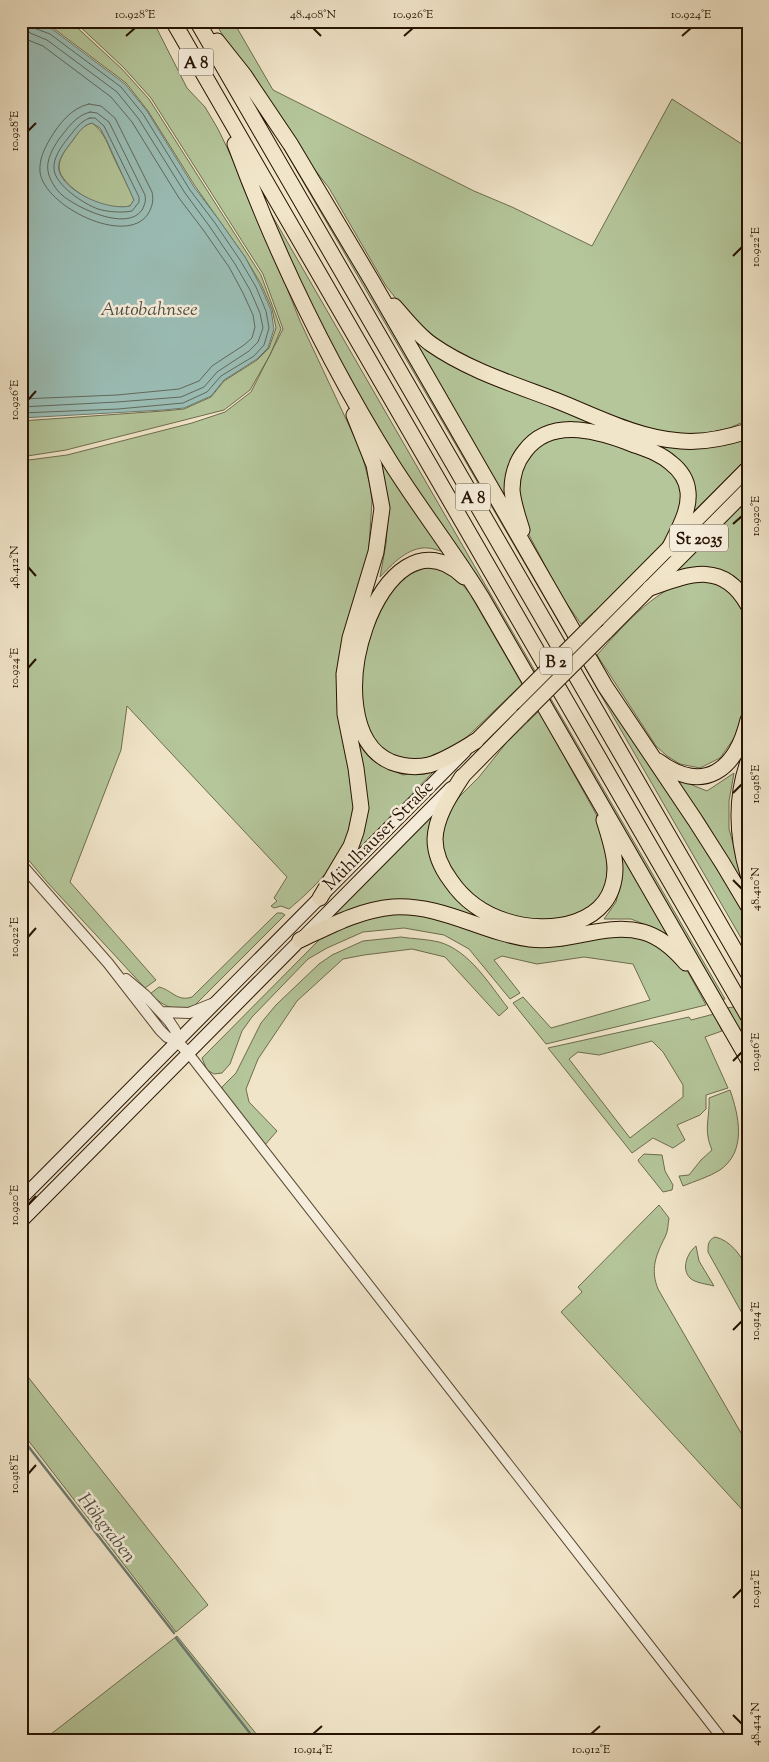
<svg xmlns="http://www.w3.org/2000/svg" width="769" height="1762" font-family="'Sorts Mill Goudy',serif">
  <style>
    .green { fill: #b4c69a; stroke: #6d6c4e; fill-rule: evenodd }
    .water { fill: #9bbfb8; stroke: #6c7a6f; fill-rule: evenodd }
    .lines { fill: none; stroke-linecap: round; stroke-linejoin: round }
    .shore { stroke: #60695c; stroke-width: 1 }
    .stream { stroke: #6c7a6f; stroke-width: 2.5 }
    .minor-casing { stroke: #594833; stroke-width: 11 }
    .tertiary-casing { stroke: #594833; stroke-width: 12 }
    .secondary-casing { stroke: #261301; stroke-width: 14 }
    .primary-casing { stroke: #261301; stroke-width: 16 }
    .motorway-casing { stroke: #261301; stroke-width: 17 }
    .minor { stroke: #f6eedc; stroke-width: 9 }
    .tertiary { stroke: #f6eedc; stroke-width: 10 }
    .secondary { stroke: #f6eedc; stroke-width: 12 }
    .primary { stroke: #f1e5c9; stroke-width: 14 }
    .motorway { stroke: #f1e5c9; stroke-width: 15 }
    .primary-bridge-casing { stroke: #261301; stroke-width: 16; stroke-linecap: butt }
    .primary-bridge { stroke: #f1e5c9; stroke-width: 14 }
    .ticks { fill: none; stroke: #261301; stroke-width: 2 }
    .labels { text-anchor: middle; stroke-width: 5; stroke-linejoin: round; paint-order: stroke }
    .shield { fill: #f6eedc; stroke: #645543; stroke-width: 1 }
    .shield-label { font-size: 16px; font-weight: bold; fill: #261301 }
    .street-label { font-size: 18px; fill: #261301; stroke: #f6eedc }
    .water-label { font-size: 19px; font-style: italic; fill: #4f4f41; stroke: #f6eedc }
    .neatline { fill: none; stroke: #261301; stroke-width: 2 }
    .ticks-label { font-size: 12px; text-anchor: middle; fill: #261301 }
  </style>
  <rect width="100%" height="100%" fill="#f1e5c9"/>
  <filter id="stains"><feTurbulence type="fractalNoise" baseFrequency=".004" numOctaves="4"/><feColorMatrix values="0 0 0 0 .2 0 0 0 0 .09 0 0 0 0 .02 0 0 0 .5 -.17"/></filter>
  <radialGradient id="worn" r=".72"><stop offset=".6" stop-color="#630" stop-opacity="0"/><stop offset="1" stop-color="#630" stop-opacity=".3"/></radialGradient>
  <path class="green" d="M35,21H70L122,69L149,99L261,275L281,329L270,355L250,390L224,410L66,450L21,457V421L163,411L184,409L211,397L224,381L257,360L269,348L276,328L272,309L261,284L245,257L195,186L148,111L126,83L53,28Z
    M74,21H153L187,88L205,107L218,129L251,197L300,321L361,451L370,485L372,501L353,786C354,794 355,804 354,813C348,854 320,883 289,909L281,906L274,908L271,906L277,901L274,898L287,877L127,706L121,750L70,882L156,980L145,988L47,882L21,851V461L67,455L192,423L225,412L251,392L283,329L263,274L151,98L124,68Z
    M214,21H233L273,90L474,191L512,207L592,246L672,99L748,148V420L727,429L705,433L667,434L608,414L504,375L460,354L440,341L409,315L386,286L329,188L292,140L227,42Z
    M92,123C105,132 108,146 115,160C121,173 128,186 134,200L130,206C122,208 109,207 100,204C87,200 59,182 59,167C59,157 67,148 73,140C78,133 83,125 92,123Z
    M275,128L571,634L568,638L273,130Z
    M262,198L535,671L532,674L394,462L320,323Z
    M409,331L614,429L529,439L511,513Z
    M569,433L612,442L668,466L679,477L684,505L672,533L656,554L614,597L595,611L581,624L560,594L528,533L522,514L518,483L528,453L536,444Z
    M748,435V457L689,516L692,494L648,442Z
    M370,441L444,552C439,551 433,548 428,548C409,546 392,564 380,577L386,544L388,518Z
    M748,493V594C718,574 705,557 668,575Z
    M432,565L455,575L470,594L522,684L469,735L457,745L441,755L423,760H400L375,742L362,711L361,670L374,623L395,580Z
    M690,579L713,581L732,592L748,613V694L742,721L737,734L720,758L700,768L680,764L667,756L656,746L597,655C626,623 649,595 690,579Z
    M586,664L748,911V950L584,666Z
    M551,699L725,999L717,1000L548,702Z
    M539,711L596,814L604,838L607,863L608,883L596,904L562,923L508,917L476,899L451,871L442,852V821L460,796L479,777L507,742Z
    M356,741L378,763L403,775L435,770L353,855Z
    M734,773L729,801V829L745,886L704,819L675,778L707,791Z
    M441,805L430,852L496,925L394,901L370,903L354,908L328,920Z
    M622,850L674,939L659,930L631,919H604L616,902L619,890L620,878L618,853Z
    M277,913H282L285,915L195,1005C175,1013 165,1007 150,994L159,987C172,990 177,1002 192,997Z
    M420,913L539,944L563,946L582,941L626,935L657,941L683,963L706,1005L546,1044L513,1003L523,997L551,1028L650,1000L633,964L584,957L537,964L502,956L494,960L520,993L510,999L469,949L444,935L404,928L363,932L327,948L308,959L252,1017L242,1031L230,1064L222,1073L214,1074L207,1070L202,1058L323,936L378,914Z
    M401,937C413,939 427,939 439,942C470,951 489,984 508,1008L499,1016L445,957L412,949L364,955L343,959L297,1001L258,1059L246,1089L249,1102L277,1131L264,1146L224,1097L222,1087L236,1073L261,1023L276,1005L319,964L332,955L363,941Z
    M734,1007L748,1030V1045L726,1008Z
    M714,1014L722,1031L705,1037L728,1088L706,1095V1109L700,1115L677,1125L685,1140L673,1148L653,1138L632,1153L548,1048L689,1017L691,1020ZM652,1041L663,1052L683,1085V1097L630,1138L569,1059L578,1052L599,1055Z
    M730,1090C739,1116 747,1151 720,1170C709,1177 695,1181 683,1186L679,1176L689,1175L701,1160L712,1150C703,1129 710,1119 709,1098Z
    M644,1154L662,1155L665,1171L673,1185L672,1190L663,1192L639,1162L638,1160Z
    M659,1205L669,1218C668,1224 668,1232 665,1237C656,1255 650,1269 658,1289L748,1445V1516L561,1312L582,1292L578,1287Z
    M715,1237C730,1240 742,1256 747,1269C750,1278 748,1313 748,1324L708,1252C708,1245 708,1240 715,1237Z
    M696,1246L699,1261L714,1286C707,1284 695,1283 690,1278C681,1269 687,1253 696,1246Z
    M21,1368L208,1605L176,1632L21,1431Z
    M177,1636L262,1741H42Z"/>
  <path class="water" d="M21,21H31L52,29L125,84L147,111L194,187L219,220L245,257L260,285L271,310L274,329L268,348L257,359L224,380L211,396L184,408L163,410L21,418ZM92,123L100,128L106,139L134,200L130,206C109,211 66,193 59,171C56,160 67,148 73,140C78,133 83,125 92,123Z"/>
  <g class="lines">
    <path class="shore" d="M21,34L28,40L43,46L111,97L132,122L179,198L204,231L229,267L243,293L253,315L255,327L252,338L244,345L212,366L199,381L179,389L117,395L21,399
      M89,104L101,106L115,118L152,192C154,201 152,207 148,214C126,247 44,206 40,172C39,160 44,149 50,139C59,124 71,108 89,104Z
      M90,112L97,113L109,122L145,195C146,201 145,204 142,210C127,232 77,208 62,195C56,190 49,179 48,171C46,160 53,148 59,139C68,128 75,116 90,112Z
      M90,118H95L104,126L139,197V202L132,211C122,213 108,212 98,209C84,204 55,185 54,169C53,158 61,147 68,138C75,130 80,121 90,118Z
      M21,407L117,402L181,397L204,387L217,372L249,351L258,342L263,328L260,313L250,290L235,264L210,227L185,193L138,118L117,92L47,40L30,33L26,28L25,21
      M21,413L118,409L183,403L207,392L221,376L254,356L264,345L269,328L266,311L256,287L240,260L215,223L190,190L143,114L121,87L50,34L34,28L31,21"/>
    <path class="stream" d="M21,1437L174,1633
      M176,1638L256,1741"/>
    <g class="minor-casing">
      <path id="minor" d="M189,1054L724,1741"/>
    </g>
    <g class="tertiary-casing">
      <path id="tertiary" d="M21,864L108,963L160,1030L167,1037L178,1042
        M126,979L145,995L169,1021L175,1030L178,1042L189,1054
        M161,1012L189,1013L214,1003"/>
    </g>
    <g class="secondary-casing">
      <path id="secondary" d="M21,1199L465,751
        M21,1222L451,788"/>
    </g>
    <g class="primary-casing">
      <path id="primary" d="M598,619L748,468
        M605,633L748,489
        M476,741L515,702
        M462,777L522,716"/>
    </g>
    <g class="motorway-casing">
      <path id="motorway" d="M173,21L748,1016
        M197,21L748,973
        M217,41L244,75L291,145L372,281L605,686L695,820L723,864L748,906
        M235,144C276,254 328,362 391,463C420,509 453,551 482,598L748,1059
        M394,306C405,318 417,334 431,344C468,370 513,384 555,400C596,416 636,438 681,441C703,443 726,438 748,431
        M522,530C518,517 513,503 512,490C512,475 516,462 525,451C550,418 594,430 627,442C642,448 659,452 671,463C680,470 687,480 688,492C690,511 677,532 669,549
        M464,577C382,497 308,727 391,762C404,767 416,768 429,765C446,760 461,750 476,741
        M650,588C689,574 723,560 748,605
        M658,761C704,795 736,770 748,720
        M748,762C735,799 737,837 748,874
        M462,777C450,796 436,816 435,839C435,855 442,869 451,881C464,900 484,914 506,921C549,935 614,926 615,869C615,853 609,836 604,820
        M320,898L351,846L356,832L361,808L356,768L345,714L344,674L350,638L376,552L382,508L374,465L354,415
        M300,940C330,926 359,910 393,907C442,904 483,933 530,939C568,944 604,922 643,932C661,937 674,949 686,963"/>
    </g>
    <use href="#minor" class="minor"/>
    <use href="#tertiary" class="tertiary"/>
    <use href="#secondary" class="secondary"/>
    <use href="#primary" class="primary"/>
    <use href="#motorway" class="motorway"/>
    <g class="primary-bridge-casing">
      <path id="primary-bridge" d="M515,702L598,619
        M522,716L605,633"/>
    </g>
    <use href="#primary-bridge" class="primary-bridge"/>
  </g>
  <path class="ticks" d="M313,28L321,36M126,36L135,28M404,36L413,28M682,36L691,28M28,131L36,123M733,256L742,247M28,400L36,391M733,524L742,516M28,567L36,576M28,668L36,659M733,793L742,784M733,880L742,889M28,937L36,928M733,1061L742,1052M28,1205L36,1196M733,1330L742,1321M28,1474L36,1465M733,1598L742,1589M733,1715L742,1724M313,1734L322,1726M591,1734L600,1726"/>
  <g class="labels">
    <g class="shield">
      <rect x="178.5" y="48.5" width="35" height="27" rx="4"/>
      <rect x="455.5" y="483.5" width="35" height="27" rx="4"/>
      <rect x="670" y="524.5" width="58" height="27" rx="4"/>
      <rect x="540" y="647.5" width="32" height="27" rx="4"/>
    </g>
    <g class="shield-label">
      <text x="196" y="68">A 8</text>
      <text x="473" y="503">A 8</text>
      <text x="699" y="544">St 2035</text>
      <text x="556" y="667">B 2</text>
    </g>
    <g class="street-label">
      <text transform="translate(378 835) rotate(-45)" y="6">Mühlhauser Straße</text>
    </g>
    <g class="water-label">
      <text x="149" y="315">Autobahnsee</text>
      <text transform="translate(108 1527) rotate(52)" y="7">Höhgraben</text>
    </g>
  </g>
  <rect width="769" height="1762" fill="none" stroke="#f1e5c9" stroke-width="55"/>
  <rect x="28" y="28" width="714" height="1706" class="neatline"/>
  <g class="ticks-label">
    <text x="135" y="18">10.928°E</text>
    <text x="313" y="18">48.408°N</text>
    <text x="413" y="18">10.926°E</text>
    <text x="691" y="18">10.924°E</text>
    <text transform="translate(14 131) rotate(-90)" y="4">10.928°E</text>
    <text transform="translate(755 247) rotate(-90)" y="4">10.922°E</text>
    <text transform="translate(14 400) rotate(-90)" y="4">10.926°E</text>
    <text transform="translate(755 516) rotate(-90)" y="4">10.920°E</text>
    <text transform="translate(14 567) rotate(-90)" y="4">48.412°N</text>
    <text transform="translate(14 668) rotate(-90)" y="4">10.924°E</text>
    <text transform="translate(755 784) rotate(-90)" y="4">10.918°E</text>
    <text transform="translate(755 889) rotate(-90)" y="4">48.410°N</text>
    <text transform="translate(14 937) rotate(-90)" y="4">10.922°E</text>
    <text transform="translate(755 1052) rotate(-90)" y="4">10.916°E</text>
    <text transform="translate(14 1205) rotate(-90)" y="4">10.920°E</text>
    <text transform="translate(755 1321) rotate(-90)" y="4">10.914°E</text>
    <text transform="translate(14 1474) rotate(-90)" y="4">10.918°E</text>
    <text transform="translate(755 1589) rotate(-90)" y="4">10.912°E</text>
    <text transform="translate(755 1724) rotate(-90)" y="4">48.414°N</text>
    <text x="313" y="1753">10.914°E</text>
    <text x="591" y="1753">10.912°E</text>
  </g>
  <rect width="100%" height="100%" filter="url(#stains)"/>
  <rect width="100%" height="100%" fill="url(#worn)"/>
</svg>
